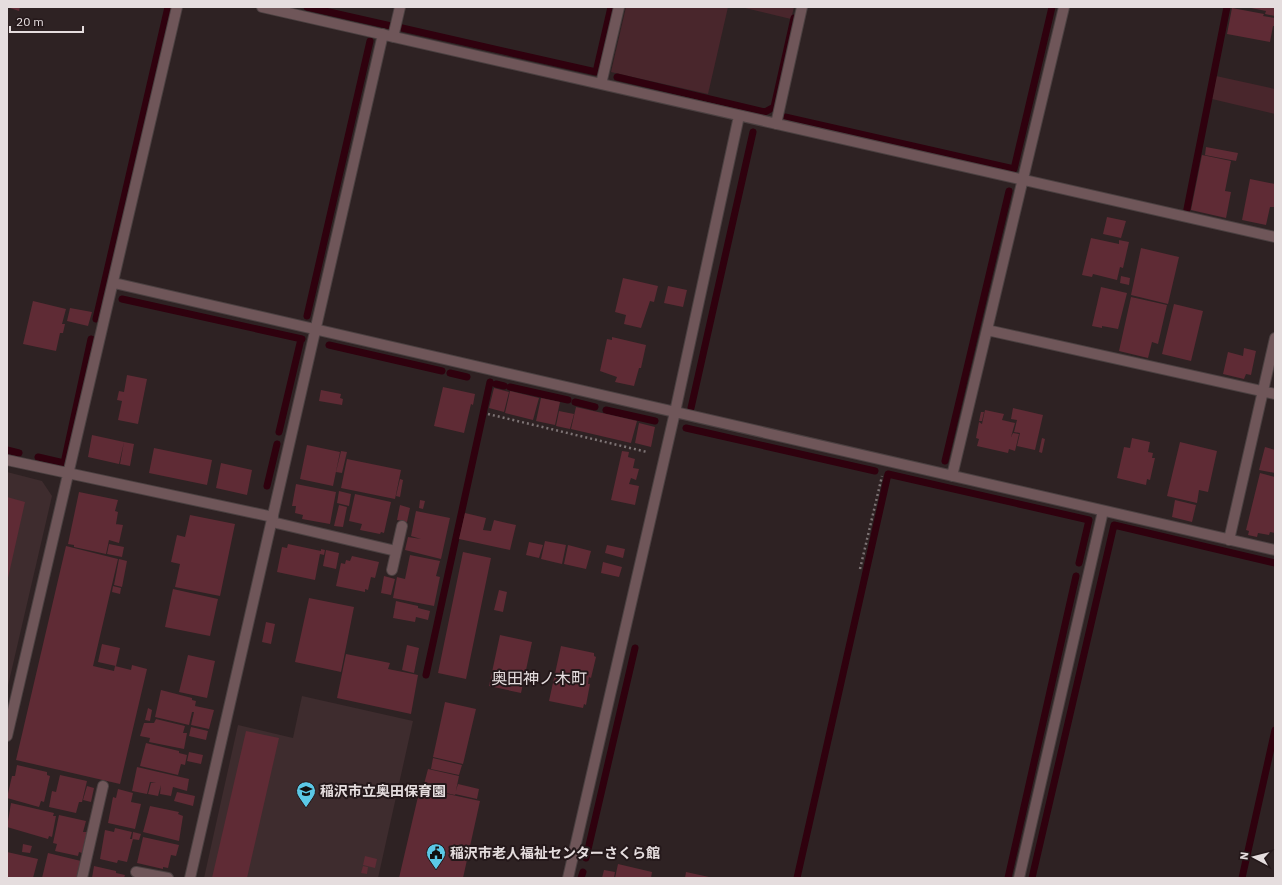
<svg xmlns="http://www.w3.org/2000/svg" width="1282" height="885" font-family="'IBM Plex Sans','Noto Sans JP',sans-serif">
  <style>
    .built { fill: #3e2c2e }
    .green { fill: #49262c }
    .lines { fill: none; stroke-linecap: round; stroke-linejoin: round }
    .stream { stroke: #2f010e; stroke-width: 7 }
    .building { fill: #5f2b35 }
    .lane-casing { stroke: #4b4041; stroke-width: 12 }
    .street-casing { stroke: #4b4041; stroke-width: 12 }
    .path { stroke: #7d7374; stroke-width: 2.5; stroke-dasharray: 2 3; stroke-linecap: butt }
    .lane { stroke: #6f5659; stroke-width: 10 }
    .street { stroke: #6f5659; stroke-width: 10 }
    .labels { text-anchor: middle; stroke-width: 4; stroke-linejoin: round; paint-order: stroke }
    .poi-label { font-size: 14px; font-weight: bold; fill: #e5ddde; stroke: #24181a; text-anchor: start }
    .quarter-label { font-size: 16px; fill: #e5ddde; stroke: #24181a }
  </style>
  <rect width="100%" height="100%" fill="#2e2223"/>
  <path class="built" d="M7,472L42,481L52,496L7,690Z
    M302,696L413,721L378,878H204L238,725L293,738Z"/>
  <path class="green" d="M626,7H728L708,94L611,72Z
    M741,7H794L791,19Z
    M1216,76L1275,89V114L1212,99Z"/>
  <g class="lines">
    <path class="stream" d="M307,7L391,26
      M402,28L596,72L611,7
      M617,77L765,112L774,107L794,18
      M785,117L1014,169L1052,7
      M1187,209L1227,7
      M122,299L302,339
      M307,316L370,41
      M96,319L168,7
      M329,345L442,371
      M450,373L467,377
      M496,384L504,386
      M510,387L568,400
      M575,402L595,407
      M691,408L753,132
      M606,410L655,421
      M686,428L875,471
      M279,432L301,339
      M7,450L19,453
      M38,457L64,463L91,339
      M945,461L1009,191
      M267,486L277,444
      M426,675L490,382
      M586,858L635,648
      M581,878L583,872
      M797,878L888,474L1089,520L1079,563
      M1008,878L1076,576
      M1032,878L1114,525L1275,563
      M1242,878L1275,730"/>
  </g>
  <path class="building" d="M7,7H20L19,11Z
    M1251,7H1275V16L1265,14L1266,11L1251,8Z
    M1232,8L1264,14L1263,16L1275,18V26H1273L1270,42L1227,34Z
    M1206,147L1238,153L1236,161L1205,155Z
    M1202,155L1231,161L1225,191L1231,192L1226,218L1191,210Z
    M1250,179L1275,184L1274,207H1270L1266,225L1242,220Z
    M1107,217L1126,221L1121,238L1103,234Z
    M1091,238L1119,244V240L1129,242L1123,268L1120,267L1117,280L1093,274L1092,277L1082,275Z
    M1141,248L1179,257L1168,304L1131,295Z
    M1121,276L1130,278L1129,285L1120,283Z
    M623,278L658,286L654,302L650,301L641,328L624,324L626,315L615,312Z
    M668,286L687,290L683,307L664,303Z
    M1101,287L1127,293L1118,329L1102,326V328L1092,326Z
    M1131,297L1167,305L1158,344L1152,342L1148,358L1119,351Z
    M33,301L66,309L62,324H65L63,333H60L56,351L23,344Z
    M1174,304L1203,311L1191,361L1162,354Z
    M70,308L92,312L88,326L67,321Z
    M612,337L646,345L641,368H639L634,386L615,382L617,377L600,371L607,339L612,340Z
    M1244,348L1256,351L1251,375L1246,374L1244,379L1223,374L1228,352L1243,356Z
    M127,375L147,379L138,424L118,420L122,401L117,400L119,391L124,392Z
    M443,387L475,394L473,405L471,404L464,433L434,426Z
    M494,388L509,392L504,412L489,408Z
    M321,390L341,394L340,398L343,399L342,405L319,401Z
    M510,391L539,398L533,420L505,413Z
    M541,398L560,402L555,425L536,421Z
    M576,407L637,421L631,443L571,429Z
    M1013,408L1043,415L1035,450L1017,446L1020,433L1014,432L1017,420L1011,419Z
    M985,410L1004,414L1002,420L1015,423L1011,437L1013,433L1019,434L1015,451L1009,449L1008,453L977,446L979,439L976,438L979,422L982,424Z
    M559,411L574,414L570,429L556,426Z
    M981,412H984L982,421H979Z
    M639,423L655,427L651,447L635,443Z
    M92,435L124,442L119,464L88,457Z
    M1042,438L1045,439L1042,453L1039,452Z
    M1132,438L1150,442L1148,452L1153,453L1152,458H1155L1150,480L1147,479L1146,485L1117,478L1124,447L1130,448Z
    M124,442L134,444L130,466L120,464Z
    M1180,442L1217,451L1208,492L1199,490L1197,503L1167,496Z
    M307,445L340,452L333,486L300,479Z
    M1265,447L1275,450V473L1259,470Z
    M154,448L212,460L207,485L149,473Z
    M341,451L347,452L342,473L336,472Z
    M622,451L629,452L628,457L635,459L633,468L639,469L636,480L631,478L629,484L639,486L635,505L611,500Z
    M347,459L401,470L395,499L341,488Z
    M221,463L252,470L247,495L216,488Z
    M1260,473L1275,477V533L1270,532L1269,535L1258,533L1257,537L1248,535L1249,531L1246,530Z
    M400,479L403,480L400,497L396,496Z
    M296,484L336,492L330,524L302,519L303,515L295,513L296,506H292Z
    M339,491L351,494L349,506L337,503Z
    M79,492L118,500L115,511L118,512L115,530L116,524L123,525L119,543L109,540L106,554L74,547V545L68,544Z
    M355,494L391,502L384,533L381,532L380,534L360,530L362,524L349,521Z
    M7,497L25,502L8,578H7Z
    M420,500L425,501L423,509L419,508Z
    M1175,500L1196,505L1192,522L1172,517Z
    M339,505L347,507L343,527L334,526Z
    M400,505L410,508L407,522L397,520Z
    M416,511L450,518L441,559L405,550L408,537L421,539L411,536Z
    M465,513L486,518L483,530L491,531L494,520L516,525L510,550L459,539Z
    M190,515L235,524L220,596L175,587L180,564L171,562L177,535L185,537Z
    M545,541L566,545L562,564L541,559Z
    M529,542L543,545L539,558L526,555Z
    M109,544L124,547L122,557L107,554Z
    M288,544L321,551V549L325,550L324,555L320,554L315,580L277,572L282,547L287,548Z
    M568,545L591,551L586,569L564,564Z
    M607,545L625,549L623,558L605,553Z
    M66,546L118,559L93,666L114,671L115,666L131,670L132,665L147,669L120,784L16,760Z
    M326,550L339,553L336,569L323,566Z
    M463,552L491,558L466,679L438,673Z
    M410,555L440,561L436,576L440,577L434,606L393,598L397,577L405,579Z
    M352,556L379,562L375,578L371,577L368,590L365,589V592L336,586L341,563L345,564L346,560L350,561Z
    M119,559L127,561L122,587L114,585Z
    M603,562L622,567L619,577L601,573Z
    M384,576L395,579L391,595L381,593Z
    M113,586L121,588L120,594L112,592Z
    M173,589L218,599L210,636L165,627Z
    M499,590L507,592L503,612L494,610Z
    M309,598L354,607L341,672L295,662Z
    M396,601L418,606V608L430,611L428,620L416,617L415,622L393,618Z
    M266,622L275,624L271,644L262,642Z
    M500,635L532,642L521,693L489,686Z
    M102,644L120,648L116,666L98,662Z
    M407,645L419,648L414,673L402,670Z
    M561,646L594,653V656L596,657L591,678L589,677L588,684H590L586,705L584,704L583,708L549,701Z
    M346,654L390,663L388,669L418,675L411,714L337,698Z
    M188,655L215,661L207,698L179,692Z
    M161,690L192,698V700L196,701L195,706L214,710L209,729L191,725L194,712H192L189,725L155,717Z
    M445,702L476,709L463,764L433,757Z
    M148,708L152,710L150,721L145,720Z
    M156,719L185,726L183,733H187L184,749L149,742L150,738L140,736L144,723H154Z
    M191,727L208,731L206,740L189,736Z
    M246,731L279,738L247,878H212Z
    M146,743L179,751V753L187,755L185,765L181,764L178,775L140,766Z
    M189,752L203,755L201,764L187,761Z
    M433,758L462,765L459,775L431,769Z
    M17,765L47,772V775L50,776L44,802L41,801L39,807L7,798L12,776H15Z
    M137,767L189,779L187,791L173,787L171,796L160,794L161,785L158,796L148,794L151,783H156L150,782L147,794L132,791Z
    M428,769L459,776L455,795L423,788Z
    M60,775L87,781L82,802H79L76,813L49,807L52,791L56,792Z
    M458,784L479,789L477,799L455,794Z
    M87,786L94,788L91,802L83,800Z
    M420,788L480,801L463,878H399Z
    M118,789L133,793L131,802L141,804L135,829L108,823L113,797L116,798Z
    M177,792L195,796L193,806L174,801Z
    M11,803L54,813L53,816H56L52,837L49,836L48,839L7,827Z
    M150,806L179,812L178,814L183,816L179,841L143,832Z
    M59,815L86,821L83,832H87L82,853L79,852L78,856L55,851L57,844L53,843Z
    M115,828L132,832L130,839H133L127,862L118,860L117,863L100,859L105,830L114,832Z
    M133,832L141,834L139,840L132,839Z
    M143,837L179,845L176,856L171,855L168,868L163,867V869L137,863Z
    M23,844L32,846L30,853L22,852Z
    M7,852L38,859L33,878L7,877Z
    M48,853L81,861L77,878H42Z
    M365,856L377,859L375,868L363,865Z
    M618,864L652,872L651,878H615Z
    M94,866L116,871V873L125,875L124,878H92Z
    M363,866L368,867L367,874L361,873Z
    M604,870L615,872L614,878H602Z
    M686,872L709,877V878H685Z"/>
  <g class="lines">
    <g class="lane-casing">
      <path id="lane" d="M272,522L396,551
        M392,570L402,526
        M136,872L168,878"/>
    </g>
    <g class="street-casing">
      <path id="street" d="M262,7L1275,237
        M393,37L400,7
        M601,84L619,7
        M776,124L802,7
        M114,283L1275,550
        M987,330L1275,394
        M7,460L273,517
        M952,476L1064,7
        M1229,540L1275,338
        M7,736L177,7
        M82,878L103,786
        M190,878L383,34
        M568,878L675,412L739,116
        M1019,878L1103,511"/>
    </g>
    <path class="path" d="M488,414L647,452
      M860,569L882,476"/>
    <use href="#lane" class="lane"/>
    <use href="#street" class="street"/>
  </g>
  <defs>
    <g id="school-pin" transform="scale(1)"><path d="M0 17L-7.5 6A9.5 9.5 0 1 1 7.5 6Z" fill="#5bc8e6" stroke="#24181a"/><path d="M0-5L7-2L0 1L-7-2ZM-4 1L0 2.5L4 1V4Q0 6-4 4Z" fill="#111"/></g>
    <g id="civic-pin" transform="scale(1)"><path d="M0 17L-7.5 6A9.5 9.5 0 1 1 7.5 6Z" fill="#5bc8e6" stroke="#24181a"/><path d="M-.6-6.5H3V-4.5H.6V-3L4-1V1h2V6H-6V1h2V-1L-.6-3ZM-1.2 2.5V6h2.4V2.5Z" fill="#111"/></g>
  </defs>
  <g fill-rule="evenodd">
    <use href="#school-pin" x="306" y="791"/>
    <use href="#civic-pin" x="436" y="853"/>
  </g>
  <g class="labels">
    <g class="poi-label">
      <text x="320" y="796">稲沢市立奥田保育園</text>
      <text x="450" y="858">稲沢市老人福祉センターさくら館</text>
    </g>
    <g class="quarter-label">
      <text x="539" y="684">奥田神ノ木町</text>
    </g>
  </g>
  <rect width="1282" height="885" fill="none" stroke="#e5ddde" stroke-width="16"/>
  <g transform="translate(1254 857) rotate(277)" stroke="#24181a" stroke-width="3" paint-order="stroke">
  <path d="M0-3L7 15L0 10L-7 15Z" fill="#e5ddde"/>
  <text y="-6" font-size="11" font-weight="bold" text-anchor="middle" fill="#e5ddde">N</text>
  </g>
  <path d="M10 26v6h73v-6" fill="none" stroke="#e5ddde" stroke-width="2"/>
  <text x="16" y="26" font-size="12" fill="#e5ddde" stroke="#24181a" stroke-width="3" paint-order="stroke">20 m</text>
</svg>
